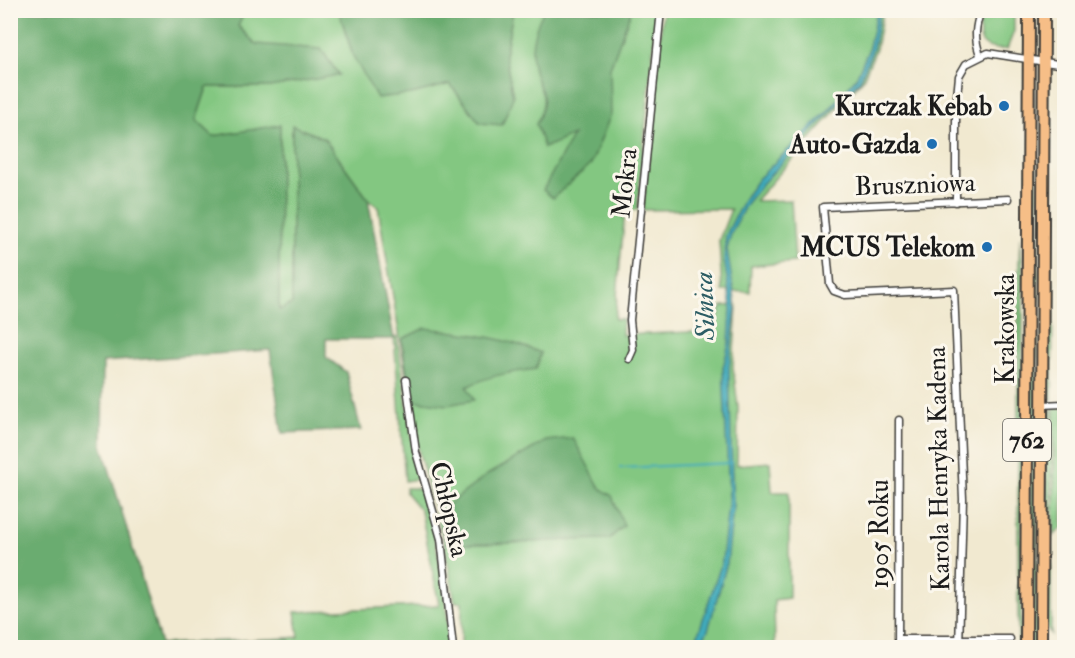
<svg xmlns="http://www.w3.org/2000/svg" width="1075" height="658" font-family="'IM FELL Double Pica',serif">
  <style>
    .green { fill: #83c781; stroke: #50724e; stroke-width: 1.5 }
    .forest { fill: #6aac6f; stroke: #436446; stroke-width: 1.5 }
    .water { fill: #3facbd; stroke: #2e646c; stroke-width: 1.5 }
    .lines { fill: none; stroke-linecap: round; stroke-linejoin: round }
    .stream { stroke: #3facbd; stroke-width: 2 }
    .street-casing { stroke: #3c3b37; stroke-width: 9 }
    .primary-casing { stroke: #3c3b37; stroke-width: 14 }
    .street { stroke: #fff; stroke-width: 6 }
    .primary { stroke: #f6be87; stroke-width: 10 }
    .poi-dot { fill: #1f6fb2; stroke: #fbf7ec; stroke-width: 2 }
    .labels { text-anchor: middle; stroke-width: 6; stroke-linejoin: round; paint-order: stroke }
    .shield { fill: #fbf7ec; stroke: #5f5e5a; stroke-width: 1.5 }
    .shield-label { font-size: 24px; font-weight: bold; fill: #1c1c1c }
    .poi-label { font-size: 26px; font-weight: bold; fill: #1c1c1c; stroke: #fbf7ec; text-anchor: end }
    .street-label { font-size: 26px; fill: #1c1c1c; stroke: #fbf7ec }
    .water-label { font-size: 27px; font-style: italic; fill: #2c5d64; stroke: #fbf7ec }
  </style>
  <rect width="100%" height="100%" fill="#fbf7ec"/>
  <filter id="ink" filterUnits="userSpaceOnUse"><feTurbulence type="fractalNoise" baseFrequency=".0167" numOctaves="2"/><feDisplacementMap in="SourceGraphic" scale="12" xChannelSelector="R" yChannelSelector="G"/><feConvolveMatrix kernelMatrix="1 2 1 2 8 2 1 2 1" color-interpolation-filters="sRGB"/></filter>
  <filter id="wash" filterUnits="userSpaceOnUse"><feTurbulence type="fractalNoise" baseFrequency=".008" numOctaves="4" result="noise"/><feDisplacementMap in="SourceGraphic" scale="24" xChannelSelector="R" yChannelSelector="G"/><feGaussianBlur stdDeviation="1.35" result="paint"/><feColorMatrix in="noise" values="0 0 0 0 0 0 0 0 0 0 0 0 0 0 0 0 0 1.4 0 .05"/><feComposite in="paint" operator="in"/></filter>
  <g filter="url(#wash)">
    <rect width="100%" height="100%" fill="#f1e9d0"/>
    <path class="green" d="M245,11H339L353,56L411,94L450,84L480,123L513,97L505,55L513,11H657L637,210H625L615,319H623L622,335L713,331L722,306L737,305L733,367L738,407L737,465L770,462L772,492H789V598L774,600L775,647H461L462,602H455L444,543L419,453L378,207L368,199L324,138L292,126V304L279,311L280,126L213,136L196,120L207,87H270L320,49L256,45L238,26Z
      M663,11H883L876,49L863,79L755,201L791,200L795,262L751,266L750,292L722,291L719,240L731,209L643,210Z
      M983,11H1014V31L1007,49C975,51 977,35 983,11Z
      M1033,87L1038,211L1036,647L1030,648Z
      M1020,237L1023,274L1021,647L1018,648V287Z
      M1048,283H1053L1052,400L1047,397Z
      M394,337H397L418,479L405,481Z
      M1054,408H1064V421L1062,528L1054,535Z
      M1052,409L1051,535L1046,530V413Z
      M406,488H416L424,492C436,543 449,596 448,647H291L289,638L299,637L295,612L439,605L421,511L406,493Z
      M1051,549V634L1046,626L1047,553Z"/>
    <path class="forest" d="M544,10L631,11L610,68L611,114L591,164L553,198L543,190L573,135L544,148L536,124C552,91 538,95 533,66C529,46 535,27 544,10Z
      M10,11H245L238,26L256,44L321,49L339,75L270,87H207L196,120L213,136L280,125L279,310L292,304V125L324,138L368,199L394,339H326V357L346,372L361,430L282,433L270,350L103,362L102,445L161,644L289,638L291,647H11Z
      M339,11H513L505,55L513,97L502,125L480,123L450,84L411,94L377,98L353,56Z
      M425,328C464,333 504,337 541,353L536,369C512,372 489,375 467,387L474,400L447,405L411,400L402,339Z
      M573,438L600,488L612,496L624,526L609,539C554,539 499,546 444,544L441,510L487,475L546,441Z"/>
    <path class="water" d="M877,11H880L873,49L860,80L763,183L746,204L731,234L727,249L736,307L729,368L733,508L727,563L708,630L699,647H694L722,561L729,496L723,368L729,343L731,307L724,258L726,235L745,197L758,179L827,112L856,78L868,51Z"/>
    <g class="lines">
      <path class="stream" d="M620,468L731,463"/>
    </g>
  </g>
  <g filter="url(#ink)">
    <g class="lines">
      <g class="street-casing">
        <path id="street" d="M980,55C974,38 975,27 981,10
          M956,202V107L959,76L966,64L988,53L1064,65
          M629,359L633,350L630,320L661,10
          M406,380L416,452L441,539L453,648
          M1041,405L1064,404
          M898,639H1010
          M898,648L899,420
          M959,648L963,499L954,290L845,295L834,291L830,284L823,207L1008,199"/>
      </g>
      <g class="primary-casing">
        <path id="primary" d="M1026,648L1029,10
          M1041,648L1044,10"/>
      </g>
      <use href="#street" class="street"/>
      <use href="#primary" class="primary"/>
    </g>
  </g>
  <g class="poi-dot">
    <circle cx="1004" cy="106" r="6"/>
    <circle cx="932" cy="144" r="6"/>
    <circle cx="987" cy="247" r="6"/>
  </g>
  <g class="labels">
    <rect class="shield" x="1003" y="419" width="48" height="42" rx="4.5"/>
    <g class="shield-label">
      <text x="1027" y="448">762</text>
    </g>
    <g class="poi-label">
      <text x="992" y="115">Kurczak Kebab</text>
      <text x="920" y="153">Auto-Gazda</text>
      <text x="975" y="256">MCUS Telekom</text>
    </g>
    <g class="street-label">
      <text transform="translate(624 183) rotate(-84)" y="9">Mokra</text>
      <text transform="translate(915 184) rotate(-2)" y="9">Bruszniowa</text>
      <text transform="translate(1005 329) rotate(-90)" y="9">Krakowska</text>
      <text transform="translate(938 469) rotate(-91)" y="9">Karola Henryka Kadena</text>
      <text transform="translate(450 509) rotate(77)" y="9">Chłopska</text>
      <text transform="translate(879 534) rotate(-90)" y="9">1905 Roku</text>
    </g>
    <g class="water-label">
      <text transform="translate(704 306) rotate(-92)" y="9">Silnica</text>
    </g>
  </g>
  <rect width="1075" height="658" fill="none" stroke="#fbf7ec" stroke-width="36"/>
</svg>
